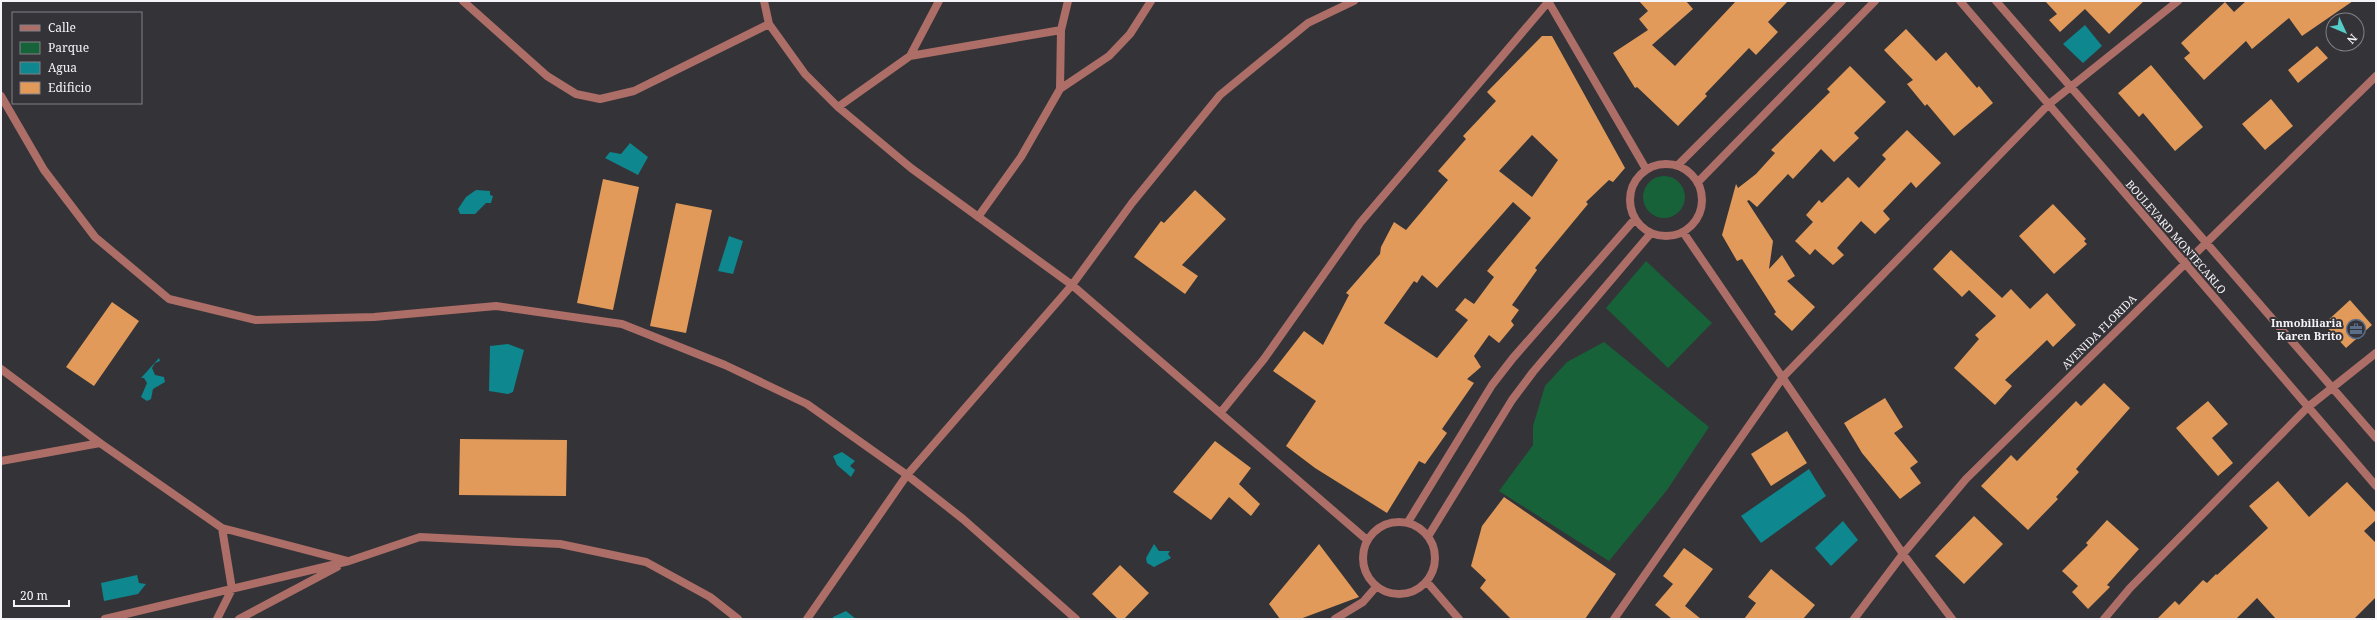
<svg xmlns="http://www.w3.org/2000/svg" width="2377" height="620" font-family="'Noto Serif',serif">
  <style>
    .green { fill: #18623a }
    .water { fill: #0e878f }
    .building { fill: #e19a59; fill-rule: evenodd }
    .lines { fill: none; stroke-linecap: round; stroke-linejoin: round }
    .minor { stroke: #ac6e67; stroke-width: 8 }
    .labels { text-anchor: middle; stroke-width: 4; stroke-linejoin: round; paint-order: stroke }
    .street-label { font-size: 11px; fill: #f5f4f8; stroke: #343338 }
    .poi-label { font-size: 11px; font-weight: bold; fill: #f5f4f8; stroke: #343338; text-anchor: end }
  </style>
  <rect width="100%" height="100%" fill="#343338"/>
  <path class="green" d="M1643 197a21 21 0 1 1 42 0a21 21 0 1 1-42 0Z
    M1646,261L1712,323L1668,368L1606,308Z
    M1604,342L1709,427L1667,490L1609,561L1499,491L1533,445V426L1545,386L1567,362Z"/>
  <path class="water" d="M2085,25L2102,46L2083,63L2063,44Z
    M630,143L648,157L638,175L605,158L610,152L621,154Z
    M476,190L490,191V195L493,196L491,203H486L475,214H460L458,209L466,197Z
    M729,236L743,241L733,274L718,271Z
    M508,344L524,350L513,392L508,394L489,391L490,346Z
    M159,358L160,361L155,363L152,368L155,375L164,377L165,382L153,389L151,399L147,401L141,397L147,383L144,378H141Z
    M842,452L855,461L850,466L855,470L851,477L837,465L833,456Z
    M1809,469L1826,496L1761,543L1741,516Z
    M1843,521L1858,540L1831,566L1815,548Z
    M1154,544L1159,551H1170L1168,554L1171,558L1154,567L1147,563L1146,558Z
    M137,575L139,583L146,584L138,594L104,601L101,583Z
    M846,611L856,619H833V617Z"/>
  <path class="building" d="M1639,1H1686L1693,9L1652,45L1675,66L1736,1H1788L1768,22L1778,32L1756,55L1749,48L1705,94L1707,96L1678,126L1637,87L1635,88L1613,53L1648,30L1639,19L1648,11Z
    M2045,1H2144L2109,34L2085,9L2060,32L2049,20L2057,14Z
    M2246,1H2353L2302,36L2289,18L2252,49L2246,41L2204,80L2184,58L2190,53L2181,43L2225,2L2234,12Z
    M1906,29L1936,61L1946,52L1977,88L1979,86L1993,103L1954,136L1927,104L1925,106L1907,84L1913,80L1884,50Z
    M1542,36H1552L1625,168L1613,182L1609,180L1586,202L1588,204L1535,268L1537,270L1512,305L1519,310L1511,321L1514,325L1499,343L1489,335L1474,356L1481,367L1467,379L1474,383L1442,429L1447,433L1425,464L1419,461L1387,513L1315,468L1286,446L1316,401L1273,371L1304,331L1323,345L1349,295L1346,293L1380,254L1381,247L1394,222L1406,230L1448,180L1438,171L1466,139L1463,136L1496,101L1487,92ZM1532,135L1558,160L1532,197L1499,171ZM1513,202L1531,218L1487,271L1494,277L1474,304L1465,298L1455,310L1468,320L1437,358L1384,323L1414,281L1417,283L1422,275L1437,288Z
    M2317,46L2328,58L2298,83L2288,70Z
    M2151,65L2203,127L2175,151L2143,113L2139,117L2118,93Z
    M1850,66L1886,102L1854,133L1859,138L1834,162L1821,149L1793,179L1788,174L1757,207L1749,200L1747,201L1773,241L1769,269L1782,255L1795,276L1787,281L1815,307L1792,331L1774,314L1776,312L1742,259L1737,261L1722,235L1736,184L1738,188L1756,174L1775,153L1771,150L1830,92L1827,89Z
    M2271,99L2293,126L2265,150L2242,124Z
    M1907,130L1941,163L1916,188L1911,182L1883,211L1890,219L1875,234L1861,221L1837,248L1844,255L1833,265L1815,249L1810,255L1795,241L1813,222L1806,215L1819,200L1822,203L1848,177L1859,188L1886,159L1882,155Z
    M603,179L639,187L613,310L577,303Z
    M1195,190L1226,219L1182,265L1198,276L1185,294L1134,257L1161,221L1164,223Z
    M676,203L712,210L686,333L650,326Z
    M2053,204L2086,239L2084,241L2087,244L2054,274L2019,236Z
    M1951,250L2002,298L2011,289L2030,309L2047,293L2076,325L2053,347L2047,340L2005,380L2012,386L1995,405L1954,368L1979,339L1975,335L1996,316L1969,290L1962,297L1933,269Z
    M2350,300L2372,325L2346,348L2324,324Z
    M112,302L139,321L94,386L66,367Z
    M2104,383L2130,408L2076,469L2079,472L2056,497L2058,499L2028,530L1981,486L2011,455L2017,461L2076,401L2081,406Z
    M1885,398L1903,427L1894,433L1918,462L1910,468L1921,483L1900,499L1862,453L1844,423Z
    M2208,401L2228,424L2212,438L2233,463L2218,476L2176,428Z
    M1787,431L1807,463L1771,486L1751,454Z
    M460,439L567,440L566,496L459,495Z
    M1215,441L1251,468L1239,484L1260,504L1251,516L1229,497L1211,520L1173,492Z
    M2278,481L2309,517L2347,482L2376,513V520L2364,531L2376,543V597L2354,619H2276L2257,598L2236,619H2157L2175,601L2179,605L2203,580L2207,583L2216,574L2217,575L2268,528L2249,506Z
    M1504,497L1616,574L1585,619H1511L1480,588L1486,580L1471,566L1482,526Z
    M1974,516L2003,544L1964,584L1935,556Z
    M2107,520L2139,549L2107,585L2110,587L2088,609L2072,592L2078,586L2062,571L2088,545L2086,543Z
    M1319,544L1359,597L1300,619H1280L1269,604Z
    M1684,548L1713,569L1685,606L1701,619H1672L1655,605L1673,584L1663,576Z
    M1120,565L1149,593L1124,619H1118L1092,594Z
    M1771,569L1815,605L1803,619H1744L1756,603L1748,597Z"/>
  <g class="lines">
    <path class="minor" d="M463,1L547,76L576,94L600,99L634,91L769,24
      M764,1L769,24L805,74L838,107L911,168L1072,285L1367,540
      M1548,1L1646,169
      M1960,1L2376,486
      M1996,1L2376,438
      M910,56L939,1
      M1060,89L1061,30L1068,1
      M1,96L44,170L95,237L169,299L256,320L374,317L496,306L622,324L725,365L807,404L907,475L963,519L1076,619
      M838,107L910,56L1061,30
      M1630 200a36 36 0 1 1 72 0a36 36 0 1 1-72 0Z
      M1678,165L1842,1
      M1698,182L1875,1
      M978,217L1021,157L1060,89L1109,56L1130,34L1151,1
      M1683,232L1903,554L1952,619
      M1,369L100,443L222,528L348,561
      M1221,412L1264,359L1360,223L1549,1
      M1,461L100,443
      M1363 558a36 36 0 1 1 72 0a36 36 0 1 1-72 0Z
      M1408,522L1492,385L1513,358L1635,219
      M1429,535L1512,400L1533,372L1651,233
      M1427,582L1459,619
      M105,619L349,561L420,537L560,544L646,562L710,597L738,619
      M217,619L232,589L222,528
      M239,619L337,567
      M807,619L907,475L1072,285L1132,203L1220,95L1308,23L1354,1
      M1335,619L1363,602L1376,587
      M1614,619L1783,377L2048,105L2178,1
      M1854,619L1903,554L1966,479L2376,76
      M2104,619L2130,588L2308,407L2376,353"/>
  </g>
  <defs>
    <g id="office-ring" transform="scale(1)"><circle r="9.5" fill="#343338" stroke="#5c6f8a" stroke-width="1.5"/><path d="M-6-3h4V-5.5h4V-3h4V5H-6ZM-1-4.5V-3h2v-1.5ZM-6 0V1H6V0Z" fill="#5c6f8a"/></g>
  </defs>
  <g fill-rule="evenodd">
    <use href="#office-ring" x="2356" y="329"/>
  </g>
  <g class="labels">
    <g class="street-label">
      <text transform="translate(2176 237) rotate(49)" y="4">BOULEVARD MONTECARLO</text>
      <text transform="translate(2099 332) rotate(-45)" y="4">AVENIDA FLORIDA</text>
    </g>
    <g class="poi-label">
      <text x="2342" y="327">Inmobiliaria<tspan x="2342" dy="13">Karen Brito</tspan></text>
    </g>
  </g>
  <rect width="2377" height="620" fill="none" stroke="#f5f4f8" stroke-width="4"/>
  <rect x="12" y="12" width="130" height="92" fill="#343338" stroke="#818085"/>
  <rect x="20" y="25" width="20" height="6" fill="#ac6e67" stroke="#818085"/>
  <text x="48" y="32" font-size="12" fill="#f5f4f8">Calle</text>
  <rect x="20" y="42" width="20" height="12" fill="#18623a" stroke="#818085"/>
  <text x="48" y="52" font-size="12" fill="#f5f4f8">Parque</text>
  <rect x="20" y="62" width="20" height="12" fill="#0e878f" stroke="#818085"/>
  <text x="48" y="72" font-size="12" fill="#f5f4f8">Agua</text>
  <rect x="20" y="82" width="20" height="12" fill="#e19a59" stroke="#818085"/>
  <text x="48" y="92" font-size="12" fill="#f5f4f8">Edificio</text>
  <g transform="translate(2345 32) rotate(134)"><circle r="19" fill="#343338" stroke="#818085"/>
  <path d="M0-3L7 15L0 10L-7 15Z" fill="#54cdc7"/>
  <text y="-6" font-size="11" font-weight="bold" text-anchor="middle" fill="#f5f4f8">N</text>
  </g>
  <path d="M14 600v6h55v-6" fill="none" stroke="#f5f4f8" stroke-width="2"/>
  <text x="20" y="600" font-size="12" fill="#f5f4f8" stroke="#343338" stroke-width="3" paint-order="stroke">20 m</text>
</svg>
